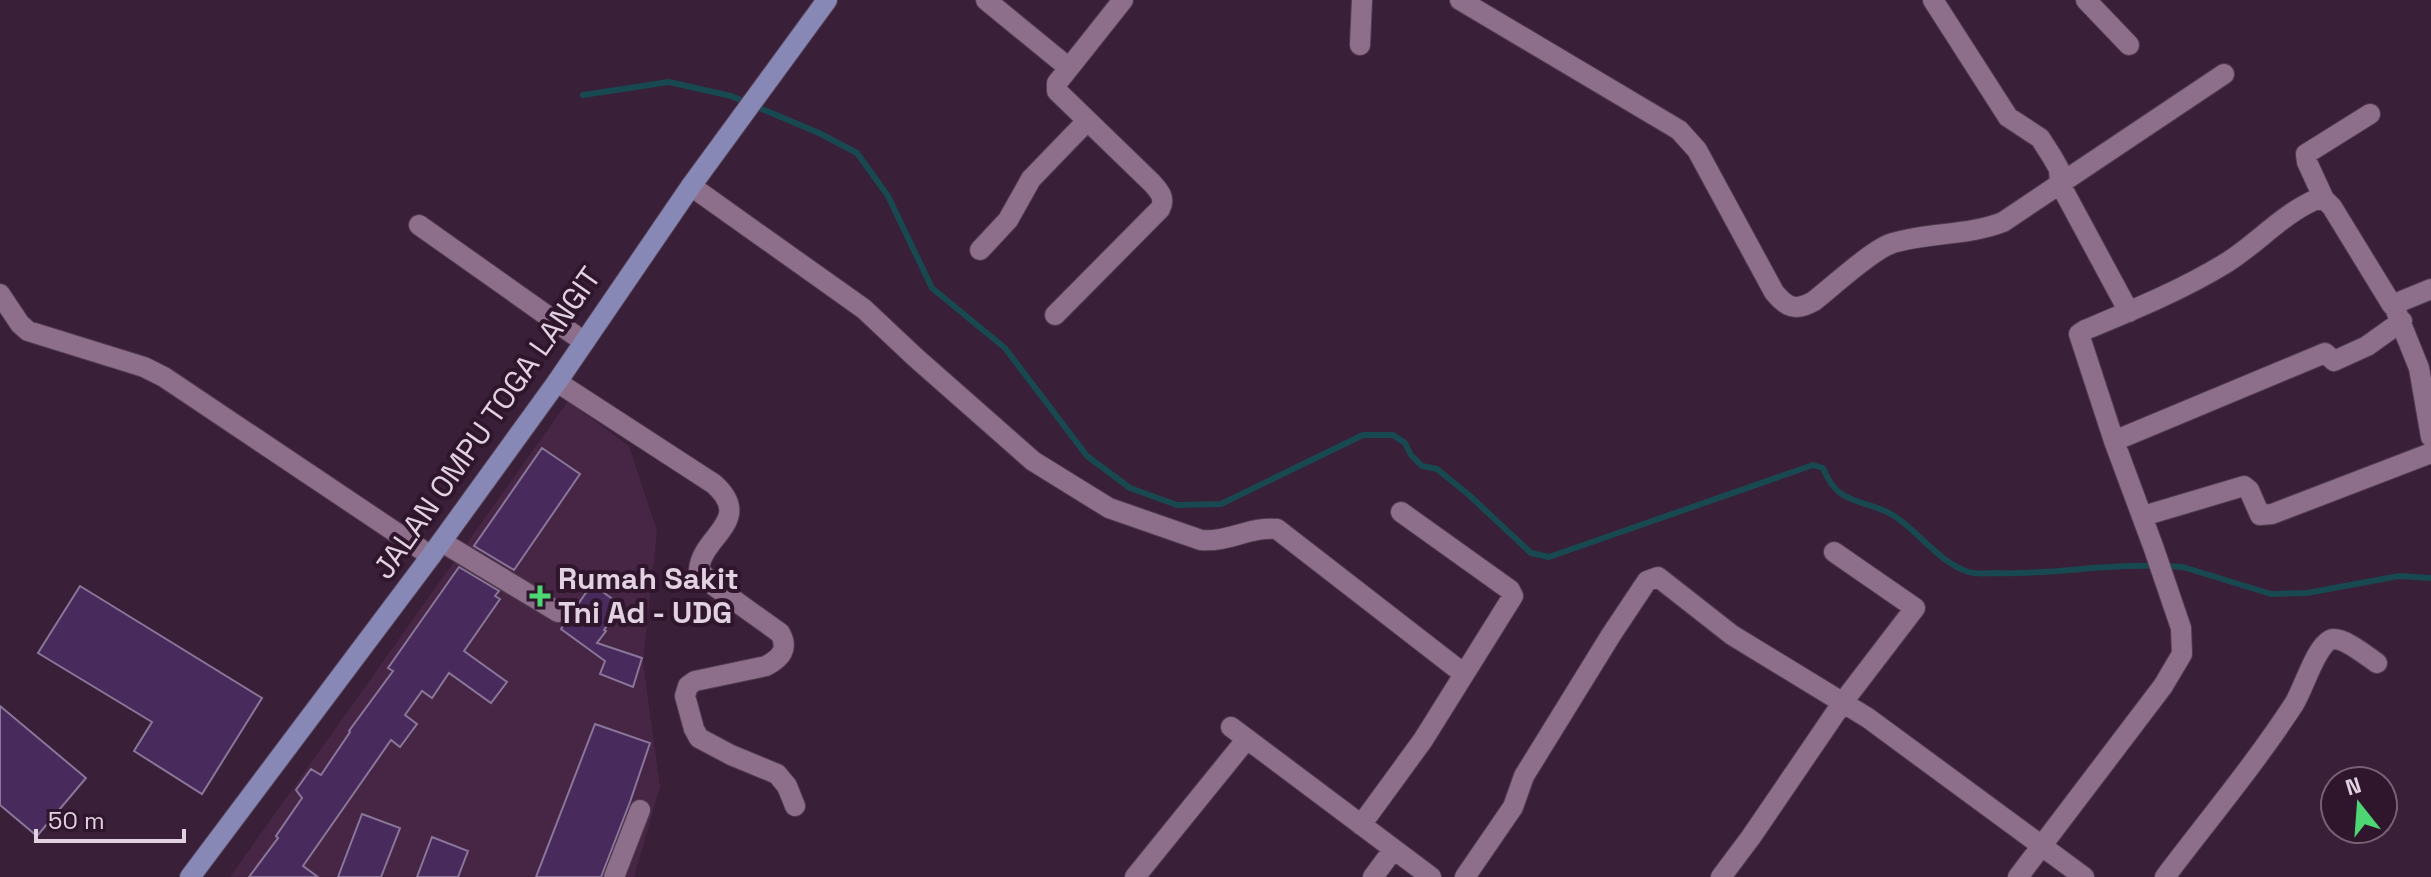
<svg xmlns="http://www.w3.org/2000/svg" width="2431" height="877" font-family="'Space Grotesk',sans-serif">
  <style>
    .built { fill: #462644 }
    .lines { fill: none; stroke-linecap: round; stroke-linejoin: round }
    .stream { stroke: #184850; stroke-width: 6 }
    .building { fill: #482b5c; stroke: #897699; stroke-width: 2 }
    .minor-casing { stroke: #523c50; stroke-width: 22 }
    .major-casing { stroke: #523c50; stroke-width: 22 }
    .minor { stroke: #8e6f8b; stroke-width: 20 }
    .major { stroke: #8888b6; stroke-width: 20 }
    .poi-dot { fill: #4ed675; stroke: #2f162d; stroke-width: 3 }
    .labels { text-anchor: middle; stroke-width: 8; stroke-linejoin: round; paint-order: stroke }
    .street-label { font-size: 30px; fill: #e2d1e0; stroke: #2f162d }
    .poi-label { font-size: 30px; font-weight: bold; fill: #e2d1e0; stroke: #2f162d; text-anchor: start }
  </style>
  <rect width="100%" height="100%" fill="#391f37"/>
  <path class="built" d="M568,401L629,446L657,531L643,662L660,787L634,877H230Z"/>
  <g class="lines">
    <path class="stream" d="M583,95L669,82L731,96L819,133L857,153L888,196L932,288L1005,348L1087,456L1130,488L1177,505L1221,504L1363,435H1393L1405,443L1411,455L1422,466L1437,469L1469,495L1531,553L1549,557L1813,465L1823,468C1837,503 1855,498 1885,511C1914,524 1936,562 1969,572C1978,575 1991,573 2000,573C2051,575 2102,564 2154,566
      M2165,566L2183,567L2271,594L2307,593L2399,576L2431,578"/>
  </g>
  <path class="building" d="M542,448L580,474L514,570L474,546Z
    M459,567L499,591L495,596L500,599L464,651L507,682L491,703L449,673L432,698L422,691L405,715L417,724L400,747L391,740L303,866L318,877H249L278,838L276,836L302,798L296,790L311,769L321,775L350,732L349,731L393,671L388,668Z
    M592,584L622,606L604,630L606,631L597,643L642,658L633,687L600,674L605,661L561,629Z
    M80,586L262,698L202,794L134,751L152,722L38,653Z
    M0,706L86,778L37,836L0,805Z
    M595,724L650,743L630,802L601,877H536Z
    M362,814L400,828L381,877H338Z
    M432,837L468,851L458,877H417Z"/>
  <g class="lines">
    <g class="minor-casing">
      <path id="minor" d="M986,0L1069,68L1123,0
        M1460,0L1679,130L1697,150L1774,292C1786,307 1795,312 1814,301C1832,287 1874,248 1893,243C1929,232 1967,236 2003,222L2224,74
        M1933,0L2008,117L2040,138L2051,155L2059,169L2060,184L2129,312
        M2086,0L2129,45
        M1360,45L1362,0
        M691,186L864,309L915,357L1033,461L1109,508L1201,540C1227,543 1251,526 1277,529L1464,674
        M2324,199L2307,162L2306,154L2370,114
        M419,225L583,341
        M980,250L1008,220L1031,179L1087,121
        M0,294L20,324L28,331L144,367L164,377L431,556
        M2396,311L2419,368L2431,437
        M1055,315L1160,209C1166,198 1159,191 1152,183L1057,91V83L1069,68
        M557,382L714,484C755,521 701,536 699,570L713,585L780,633C789,649 781,658 766,666L695,681L688,686L685,696L694,729L699,738L731,755L777,774L787,786L795,806
        M2114,441L2325,353L2334,361L2367,346L2402,321
        M2143,516L2244,486L2249,490L2260,515L2272,514L2431,453
        M442,542L558,612
        M1231,727L1431,877
        M1361,825L1423,740L1513,596L1510,590L1401,512
        M614,877L640,810
        M1135,877L1246,740
        M1373,877L1393,850
        M1465,877L1513,807L1524,776L1611,635L1647,581L1658,577L1732,635L1868,718L2084,877
        M1721,877L1751,837L1843,702L1915,608L1834,552
        M2018,877L2163,686L2182,654L2181,628L2153,546L2114,441L2079,334L2085,330C2133,310 2182,290 2226,263C2258,243 2282,214 2317,199L2326,201L2332,207L2392,305L2431,289
        M2165,877C2208,820 2255,764 2294,704C2304,688 2315,648 2330,640C2340,634 2368,657 2377,663"/>
    </g>
    <g class="major-casing">
      <path id="major" d="M190,877L431,556L557,382L691,186L827,0"/>
    </g>
    <use href="#minor" class="minor"/>
    <use href="#major" class="major"/>
  </g>
  <path class="poi-dot" d="M536 584h8v8h8v8h-8v8h-8v-8h-8v-8h8z"/>
  <g class="labels">
    <g class="street-label">
      <text transform="translate(487 423) rotate(-55)" y="10">JALAN OMPU TOGA LANGIT</text>
    </g>
    <g class="poi-label">
      <text x="558" y="589">Rumah Sakit<tspan x="558" dy="34">Tni Ad - UDG</tspan></text>
    </g>
  </g>
  <g transform="translate(2359 805) rotate(343)"><circle r="38" fill="#2f162d" stroke="#776175" stroke-width="2"/>
  <path d="M0-6L14 30L0 20L-14 30Z" fill="#4ed675"/>
  <text y="-12" font-size="22" font-weight="bold" text-anchor="middle" fill="#e2d1e0">N</text>
  </g>
  <path d="M36 829v12h148v-12" fill="none" stroke="#e2d1e0" stroke-width="4"/>
  <text x="48" y="829" font-size="24" fill="#e2d1e0" stroke="#2f162d" stroke-width="6" paint-order="stroke">50 m</text>
</svg>
